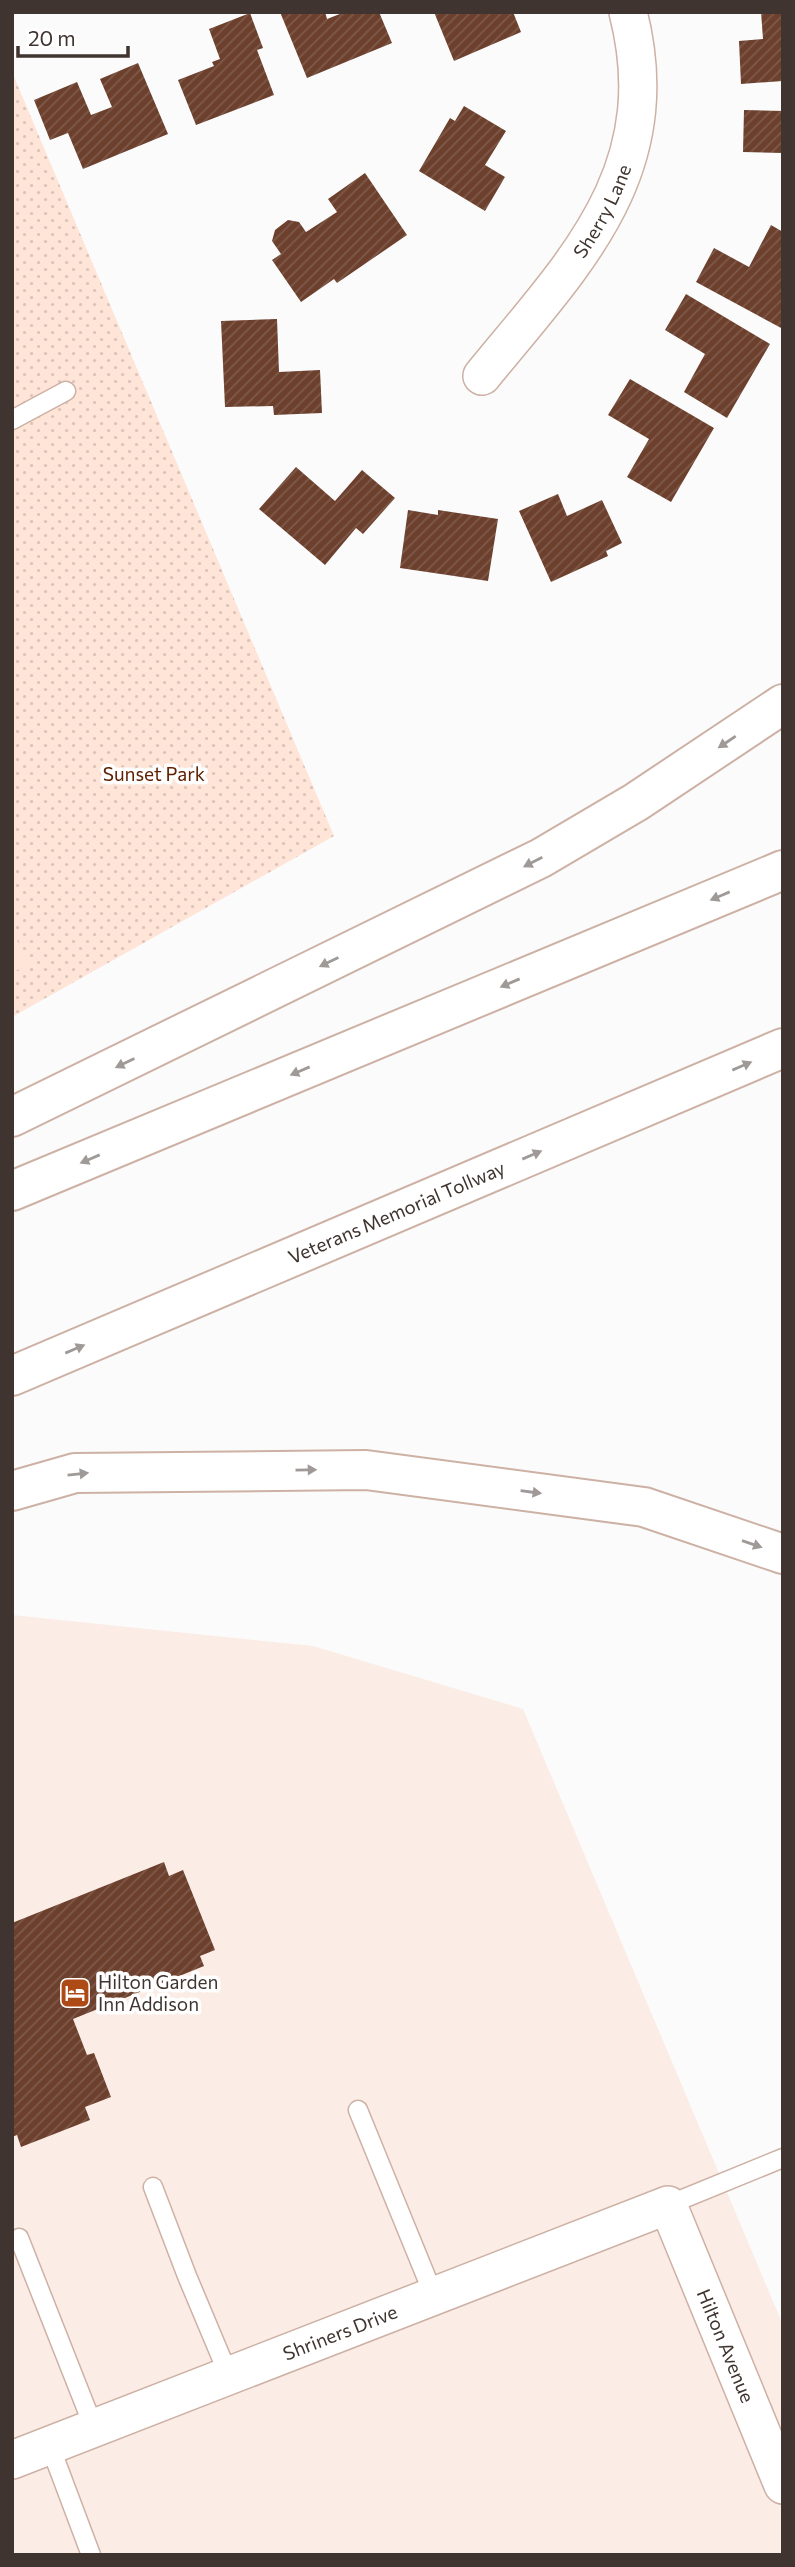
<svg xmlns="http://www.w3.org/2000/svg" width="795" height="2567" font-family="Commissioner,sans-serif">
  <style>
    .built { fill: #fbece5 }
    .green { fill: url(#green-dots) }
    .pitch { fill: #ffe4d8 }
    .building { fill: url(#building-hatch) }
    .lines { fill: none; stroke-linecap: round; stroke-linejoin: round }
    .lane-casing { stroke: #cdb1a5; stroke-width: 21 }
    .street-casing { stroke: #cdb1a5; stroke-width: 40 }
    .highway-casing { stroke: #cdb1a5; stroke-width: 42 }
    .lane { stroke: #fff; stroke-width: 18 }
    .street { stroke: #fff; stroke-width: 37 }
    .highway { stroke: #fff; stroke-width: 38 }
    .oneway { fill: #9f9a97 }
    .labels { text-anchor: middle; stroke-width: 7; stroke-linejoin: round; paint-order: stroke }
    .street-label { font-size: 19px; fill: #3f342f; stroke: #fff }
    .park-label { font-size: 19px; fill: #5e2000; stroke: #fff }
    .poi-label { font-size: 19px; fill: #3f342f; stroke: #fff; text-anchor: start }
  </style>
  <defs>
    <pattern id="green-dots" width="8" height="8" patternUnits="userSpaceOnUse" patternTransform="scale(1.75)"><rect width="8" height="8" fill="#ffe4d8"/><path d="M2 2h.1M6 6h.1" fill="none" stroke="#dcc4ba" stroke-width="1.8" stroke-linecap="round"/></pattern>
    <pattern id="building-hatch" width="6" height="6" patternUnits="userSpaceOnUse" patternTransform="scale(1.75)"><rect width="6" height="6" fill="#6c402d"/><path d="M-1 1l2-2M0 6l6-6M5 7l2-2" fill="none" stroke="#7e5a4b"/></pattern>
  </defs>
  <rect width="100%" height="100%" fill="#fbfbfb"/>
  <path class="built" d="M12,1615L313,1646L523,1709L783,2325V2555H12Z"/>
  <path class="green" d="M12,72L334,836L12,1017Z"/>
  <path class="pitch" d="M12,928L28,966L12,972Z"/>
  <path class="building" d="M280,12H325L327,19L345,12H379L392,43L307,78Z
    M434,12H513L521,32L454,61Z
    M761,12H783V81L741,84L739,41L763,39Z
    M250,13L263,48L257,50L274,95L196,125L178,80L214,66L212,62L220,59L209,29Z
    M138,63L168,134L83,169L68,133L50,140L34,100L77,82L91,115L112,107L100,79Z
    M464,106L506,131L485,165L505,177L485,211L419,171L450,118L455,121Z
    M744,110L783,111V153L743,152Z
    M365,173L407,235L337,283L334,279L301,302L272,260L281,254L272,241L275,230L288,220L299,222L306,232L337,212L328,199Z
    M771,225L783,232V329L696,282L714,248L749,267Z
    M686,294L770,344L727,418L684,392L705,354L665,330Z
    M277,319L279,372L320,370L322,413L274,415L273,406L225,407L221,321Z
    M630,379L714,428L671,502L627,477L649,439L608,415Z
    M296,467L335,501L362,470L395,498L363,534L356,528L325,565L259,509Z
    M558,494L567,516L602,500L622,543L606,551L608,556L551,582L519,511Z
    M408,510L438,515V510L498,519L488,581L400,568Z
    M164,1862L169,1876L183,1870L215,1950L200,1956L204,1966L73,2019L87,2055L94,2053L111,2097L85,2107L90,2120L21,2147L17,2135L12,2137V1923Z"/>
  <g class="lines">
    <g class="lane-casing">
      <path id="lane" d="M12,420L66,391
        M358,2110L434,2296
        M153,2187L187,2276L229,2376
        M668,2205L783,2158
        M19,2238L94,2428
        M50,2446L91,2555"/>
    </g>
    <g class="street-casing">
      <g id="street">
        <path id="s1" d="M482,376C574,263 669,172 628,12"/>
        <path id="s2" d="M12,2460L668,2205L783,2485"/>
      </g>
    </g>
    <g class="highway-casing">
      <g id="highway">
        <path d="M12,1117L541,858L636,802L783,704"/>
        <path d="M12,1191L783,870"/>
        <path id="s3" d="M12,1376L783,1048"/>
        <path d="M12,1491L75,1473L366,1470L644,1507L783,1554"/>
      </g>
    </g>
    <use href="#lane" class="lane"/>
    <use href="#street" class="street"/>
    <use href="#highway" class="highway"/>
  </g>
  <defs><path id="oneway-solid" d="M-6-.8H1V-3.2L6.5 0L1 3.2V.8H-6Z" transform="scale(1.75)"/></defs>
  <g class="oneway">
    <use href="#oneway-solid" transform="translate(727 742) rotate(146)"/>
    <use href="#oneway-solid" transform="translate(533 862) rotate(153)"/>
    <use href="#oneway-solid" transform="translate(720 896) rotate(157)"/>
    <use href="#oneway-solid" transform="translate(329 962) rotate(154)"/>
    <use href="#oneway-solid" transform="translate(510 983) rotate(157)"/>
    <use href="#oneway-solid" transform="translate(125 1063) rotate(154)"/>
    <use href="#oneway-solid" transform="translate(742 1066) rotate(-23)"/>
    <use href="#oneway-solid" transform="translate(300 1071) rotate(157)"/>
    <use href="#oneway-solid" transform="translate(532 1155) rotate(-23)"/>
    <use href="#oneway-solid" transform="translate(90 1159) rotate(157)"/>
    <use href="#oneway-solid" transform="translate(75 1349) rotate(-23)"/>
    <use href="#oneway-solid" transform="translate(306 1470) rotate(-1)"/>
    <use href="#oneway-solid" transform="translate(78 1474) rotate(-6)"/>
    <use href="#oneway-solid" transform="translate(531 1492) rotate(8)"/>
    <use href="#oneway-solid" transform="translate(752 1544) rotate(19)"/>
  </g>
  <defs>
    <g id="hotel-square" transform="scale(1.575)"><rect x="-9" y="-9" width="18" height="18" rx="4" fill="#ae4a15" stroke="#fff"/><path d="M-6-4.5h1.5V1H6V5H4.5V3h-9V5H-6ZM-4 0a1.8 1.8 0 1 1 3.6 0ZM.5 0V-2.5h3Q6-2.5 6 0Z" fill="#fff"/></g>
  </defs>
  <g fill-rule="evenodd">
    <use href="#hotel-square" x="75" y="1993"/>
  </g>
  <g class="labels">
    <g class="street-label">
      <text dy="7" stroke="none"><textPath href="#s1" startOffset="205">Sherry Lane</textPath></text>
      <text dy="7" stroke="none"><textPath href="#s3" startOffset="418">Veterans Memorial Tollway</textPath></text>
      <text dy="7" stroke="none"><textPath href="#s2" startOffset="352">Shriners Drive</textPath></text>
      <text dy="7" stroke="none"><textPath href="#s2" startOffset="856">Hilton Avenue</textPath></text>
    </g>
    <g class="park-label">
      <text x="154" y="781">Sunset Park</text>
    </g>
    <g class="poi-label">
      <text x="98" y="1989">Hilton Garden<tspan x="98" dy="22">Inn Addison</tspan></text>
    </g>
  </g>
  <rect width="795" height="2567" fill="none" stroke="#3f342f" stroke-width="28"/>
  <path d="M18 46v10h110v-10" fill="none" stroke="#3f342f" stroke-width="3.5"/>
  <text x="28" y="46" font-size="21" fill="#3f342f" stroke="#ffffff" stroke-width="5" paint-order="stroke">20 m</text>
</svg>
